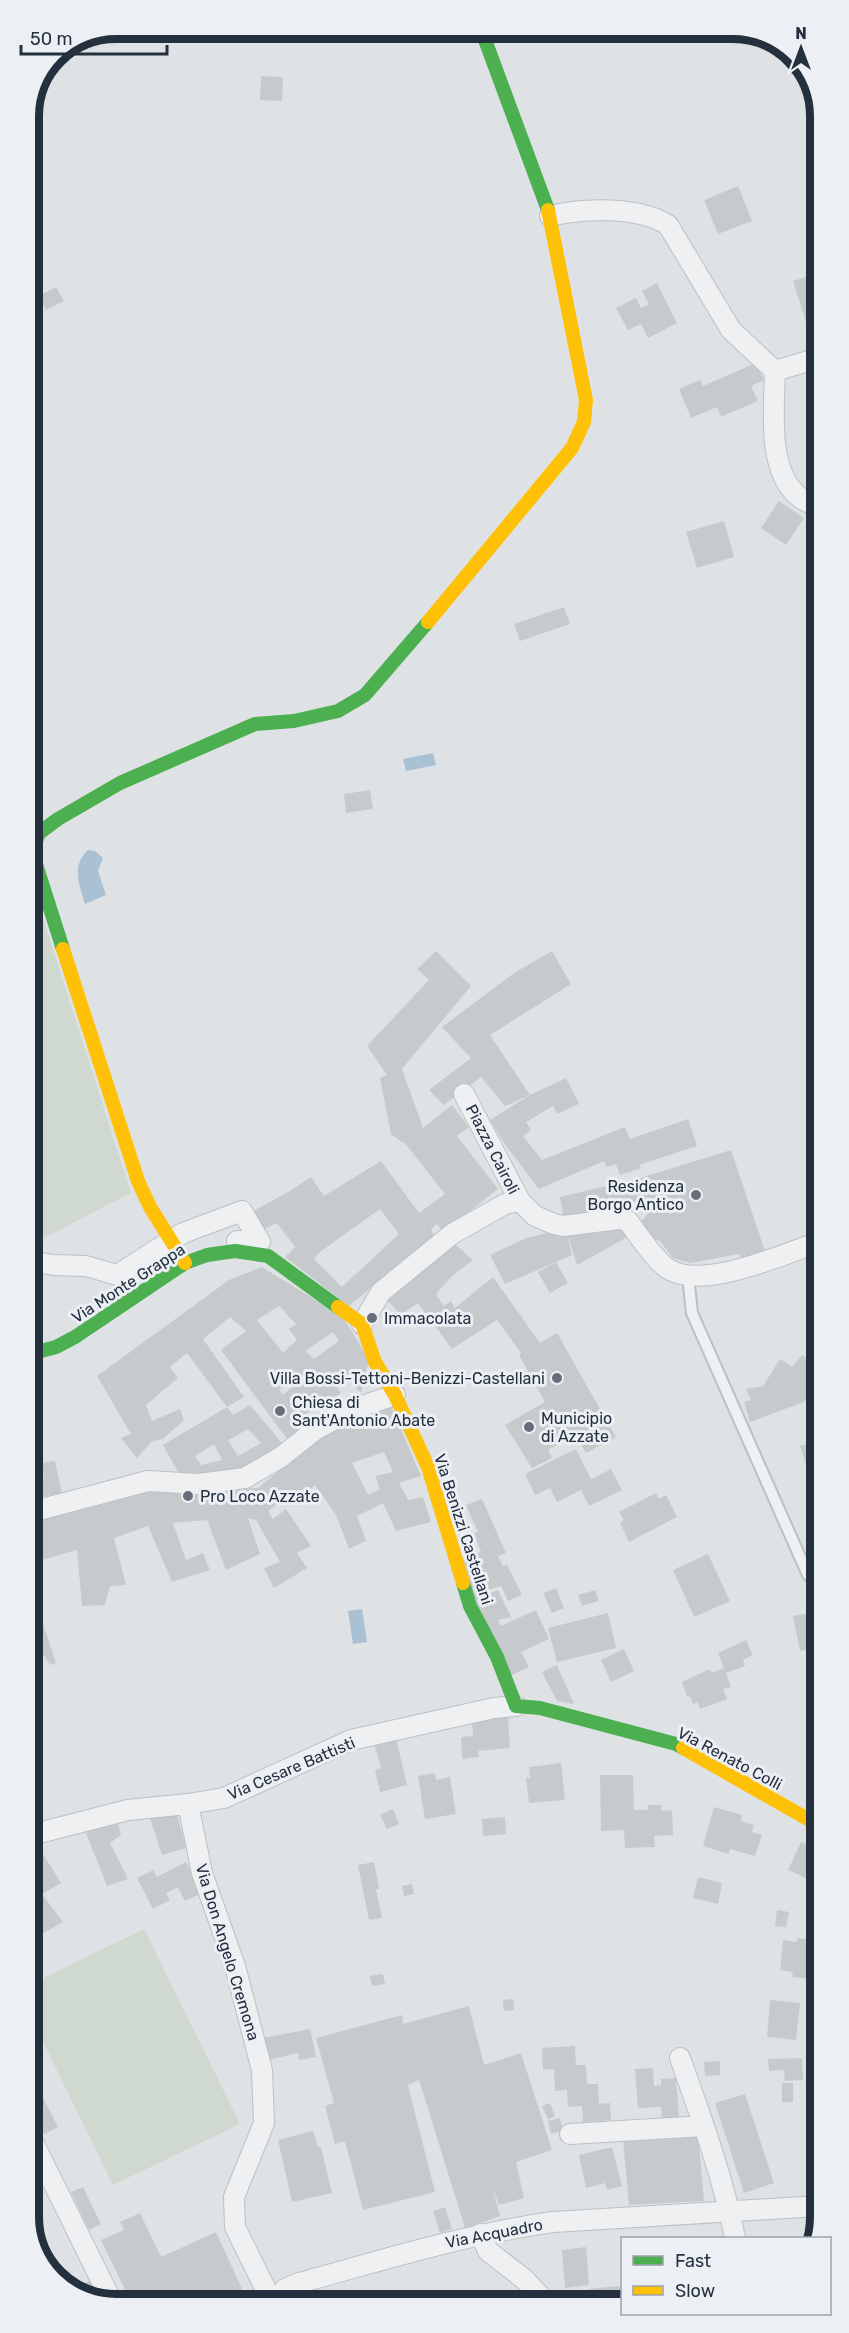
<svg xmlns="http://www.w3.org/2000/svg" width="849" height="2333" font-family="Rubik,sans-serif">
  <style>
    .green { fill: #d0d9cf }
    .water { fill: #aac0d3 }
    .building { fill: #c7cacd; fill-rule: evenodd }
    .lines { fill: none; stroke-linecap: round; stroke-linejoin: round }
    .lane-casing { stroke: #bdc0c3; stroke-width: 14 }
    .street-casing { stroke: #bdc0c3; stroke-width: 22 }
    .lane { stroke: #eef0f2; stroke-width: 10 }
    .street { stroke: #eef0f2; stroke-width: 20 }
    .fast { stroke: #4caf50; stroke-width: 14 }
    .slow { stroke: #ffc107; stroke-width: 14 }
    .poi-dot { fill: #666e79; stroke: #ecf0f5; stroke-width: 2 }
    .labels { text-anchor: middle; stroke-width: 6; stroke-linejoin: round; paint-order: stroke }
    .street-label { font-size: 16px; fill: #25303f; stroke: #ecf0f5 }
    .poi-label { font-size: 16px; fill: #25303f; stroke: #ecf0f5; text-anchor: start }
    .rim { fill: none; stroke: #25303f; stroke-width: 8 }
  </style>
  <rect width="100%" height="100%" fill="#dfe2e5"/>
  <path class="green" d="M30,877L131,1193L30,1245Z
    M144,1929L240,2124L113,2185L31,2017V1984Z"/>
  <path class="water" d="M433,753L436,765L406,771L403,759Z
    M88,850L95,851L103,858L98,871L106,895L85,904C79,884 71,866 88,850Z
    M362,1609L367,1642L353,1644L348,1611Z"/>
  <path class="building" d="M261,76L283,77L282,101L260,100Z
    M738,186L752,221L718,234L704,200Z
    M818,273V324L817,325L815,319L806,322L793,281Z
    M657,283L677,323L648,338L641,324L628,330L616,308L636,298L641,308L649,304L642,291Z
    M56,287L64,301L46,310L39,296Z
    M756,363L764,380L751,386L758,401L721,417L717,407L691,418L679,389L700,380L703,386Z
    M779,501L804,518L786,545L761,528Z
    M724,521L734,557L697,568L686,532Z
    M564,607L570,624L520,641L514,624Z
    M370,790L373,809L346,813L344,794Z
    M436,951L471,986L402,1069L423,1128L452,1105L469,1127L457,1136L498,1189L443,1232L437,1224L431,1229L434,1236L349,1306L285,1257L295,1247L277,1223L259,1231L248,1214L288,1192L311,1177L324,1196L381,1161L419,1213L445,1194L404,1142L403,1143L391,1134L380,1078L387,1075L367,1046L429,980L417,969ZM380,1209L399,1234L342,1287L314,1259L320,1252Z
    M552,951L571,984L490,1035L530,1095L505,1106L481,1077L444,1105L429,1090L471,1058L442,1027L514,973Z
    M566,1078L579,1104L557,1114L553,1106L526,1122L531,1130L523,1136L542,1160L625,1127L630,1139L688,1119L697,1146L639,1165L641,1168L620,1175L616,1164L606,1167L604,1161L539,1189L506,1146L490,1120L530,1095Z
    M731,1150L767,1257L743,1263L739,1254L690,1263L673,1258L658,1239L653,1243L639,1224L650,1211L647,1199L564,1219L560,1197L640,1178Z
    M619,1224L631,1235L577,1265L567,1233L572,1255L505,1284L490,1255L526,1238L566,1229Z
    M450,1240L473,1260L452,1276L436,1294L444,1306L451,1301L455,1308L493,1277L540,1343L557,1333L616,1437L586,1453L575,1434L548,1450L552,1458L532,1468L505,1425L545,1402L519,1355L521,1353L497,1320L452,1349L418,1303L401,1315L386,1299Z
    M556,1262L568,1283L550,1293L538,1272Z
    M262,1267L343,1317L369,1360L361,1393L348,1379L335,1385L341,1393L323,1406L320,1403L301,1418L306,1425L287,1439L221,1350L246,1331L230,1317L203,1339L244,1397L227,1407L233,1415L250,1405L282,1443L259,1463L229,1474L181,1477L163,1445L227,1407L187,1353L170,1367L178,1378L146,1405L152,1421L180,1409L184,1420L163,1439L152,1441L137,1458L121,1438L131,1434L97,1376L229,1280ZM279,1306L296,1324L289,1329L297,1340L283,1353L257,1320ZM333,1332L339,1341L314,1359L305,1351ZM297,1373L302,1379L283,1395L279,1390ZM248,1429L261,1443L238,1456L228,1440ZM214,1444L222,1460L201,1465L195,1456Z
    M802,1355L811,1361L815,1356L819,1358V1382L804,1402L750,1422L744,1402L751,1400L746,1389L763,1386L780,1359L792,1367Z
    M391,1406L421,1476L399,1483L408,1500L423,1497L431,1522L396,1531L383,1503L357,1516L366,1541L349,1549L336,1515L315,1485L298,1500L291,1493L268,1511L273,1519L286,1509L311,1546L297,1553L307,1568L274,1588L264,1568L280,1562L256,1520L248,1518L260,1554L226,1570L207,1520L173,1523L186,1560L203,1553L210,1570L172,1582L148,1526L114,1538L126,1585L110,1586L105,1605L82,1606L77,1550L31,1563V1520L155,1488L218,1490L258,1488L318,1438ZM384,1452L393,1472L375,1476L380,1489L368,1495L352,1463Z
    M819,1420V1496L817,1497L800,1446L811,1443L806,1425Z
    M576,1449L591,1479L611,1469L622,1490L589,1506L581,1490L557,1502L550,1488L535,1495L525,1474Z
    M55,1461L62,1493L31,1499V1482L44,1479L41,1463Z
    M656,1493L659,1499L666,1495L677,1517L629,1542L620,1523L624,1520L619,1512Z
    M482,1499L506,1553L498,1556L503,1566L507,1565L522,1595L508,1601L501,1586L484,1591L486,1595L498,1590L511,1617L498,1620L501,1626L536,1610L549,1639L521,1652L529,1667L510,1676L458,1561L481,1552L474,1533L478,1532L466,1505Z
    M708,1554L730,1601L694,1617L673,1570Z
    M31,1587L56,1663L50,1665L31,1635Z
    M556,1588L564,1608L552,1613L543,1593Z
    M595,1590L599,1601L582,1606L578,1595Z
    M820,1612V1647L800,1651L793,1616Z
    M608,1613L616,1648L557,1662L548,1628Z
    M746,1640L753,1655L743,1660L745,1666L726,1673L731,1687L723,1689L727,1699L700,1709L698,1702L693,1704L690,1696L687,1697L682,1682L710,1669L711,1673L724,1668L718,1653Z
    M624,1649L634,1671L611,1682L601,1660Z
    M557,1665L574,1704L557,1701L542,1672Z
    M508,1717L510,1748L478,1751L479,1757L462,1759L461,1737L473,1736L472,1720Z
    M395,1734L407,1785L380,1792L375,1770L381,1768L373,1740Z
    M561,1763L565,1800L529,1803L526,1777L530,1779L529,1767Z
    M435,1773L436,1780L450,1777L456,1814L425,1819L418,1776Z
    M600,1775H633L634,1810H648V1805H661L662,1811L672,1810L673,1835L654,1836L655,1847L625,1848L624,1830L601,1831Z
    M714,1807L742,1815L741,1821L754,1825L752,1832L762,1835L755,1856L730,1849L728,1854L703,1846Z
    M393,1809L399,1824L387,1829L380,1815Z
    M177,1815L186,1848L162,1855L150,1818Z
    M505,1817L506,1834L483,1836L482,1819Z
    M117,1820L121,1835L110,1843L128,1879L107,1886L84,1828Z
    M801,1842L820,1850V1863L812,1881L788,1870Z
    M38,1846L61,1883L42,1894L63,1922L33,1939L31,1850Z
    M186,1862L202,1893L185,1901L178,1887L166,1893L170,1900L153,1909L137,1878L153,1870L157,1877Z
    M374,1862L379,1889H376L382,1918L369,1920L358,1865Z
    M698,1877L722,1883L718,1904L693,1898Z
    M412,1884L414,1894L404,1896L402,1886Z
    M777,1910L789,1912L786,1927L775,1926Z
    M797,1938L814,1940L810,1979L792,1977L793,1972L780,1970L783,1940L797,1942Z
    M383,1974L385,1984L372,1986L370,1976Z
    M513,1999L514,2010L504,2011L503,2000Z
    M770,2000L800,2003L796,2040L767,2037Z
    M469,2006L484,2065L521,2053L552,2150L516,2162L524,2198L499,2205L492,2186L500,2216L465,2228L416,2070L419,2080L408,2085L435,2192L363,2210L345,2141L335,2144L325,2106L334,2103L316,2038L402,2015L403,2024Z
    M310,2029L316,2057L299,2060L298,2053L268,2060L264,2038Z
    M575,2046L576,2065H586L587,2084H598L599,2104L610,2103L611,2120L583,2122L582,2106L568,2107L567,2090L555,2091L554,2069L543,2070L542,2048Z
    M802,2058L803,2080L785,2081L784,2070L769,2071L768,2059Z
    M720,2061V2075L705,2076L704,2062Z
    M653,2068L654,2086L661,2085V2079L676,2078L679,2117L662,2119L661,2107L638,2108L635,2069Z
    M31,2074L58,2127L44,2134L31,2108Z
    M782,2083H793V2102H782Z
    M745,2094L774,2183L744,2193L715,2103Z
    M550,2103L555,2117L548,2119L542,2106Z
    M560,2118L563,2131L551,2134L548,2121Z
    M313,2131L318,2147H321L332,2193L292,2202L278,2140Z
    M698,2133L704,2201L629,2205L623,2139Z
    M612,2147L622,2186L607,2190L605,2183L586,2188L579,2155Z
    M83,2187L101,2224L89,2230L71,2192Z
    M445,2207L452,2229L440,2233L433,2211Z
    M140,2213L161,2257L216,2232L249,2304H132L101,2240L124,2230L120,2222Z
    M586,2247L589,2285L565,2288L562,2250Z
    M90,2281L99,2300L73,2289Z
    M619,2286L622,2293V2302H590L589,2289Z"/>
  <g class="lines">
    <g class="lane-casing">
      <path id="lane" d="M688,1276L692,1313L808,1575L820,1580"/>
    </g>
    <g class="street-casing">
      <path id="street" d="M550,216C582,208 639,206 668,225L731,330L775,371C774,408 767,470 798,496C804,501 812,504 818,508
        M775,371L818,358
        M464,1094L520,1201L535,1216L554,1224L563,1226L619,1219L628,1221C639,1236 650,1253 663,1265C695,1295 783,1254 819,1242
        M813,1244L819,1264
        M30,1261L53,1265L86,1266L117,1275L183,1233L242,1211L260,1242L237,1241
        M362,1324L381,1292L452,1234L505,1204L520,1201
        M31,1512L148,1481L199,1484L245,1478L281,1457L315,1430L353,1409L395,1395
        M188,1804L202,1873L235,1966L262,2070L264,2123L234,2197L235,2227L272,2302
        M31,1835L128,1810L188,1804L224,1798L351,1740L494,1708L516,1706
        M680,2058C701,2117 723,2177 735,2238
        M570,2134L704,2126
        M31,2138L113,2304
        M480,2234L488,2251L524,2279L546,2302
        M272,2304L285,2289L299,2283C383,2260 466,2234 553,2222L820,2206"/>
    </g>
    <use href="#lane" class="lane"/>
    <use href="#street" class="street"/>
    <path class="fast" d="M481,29L548,210
      M63,949L32,852L39,833L58,819L120,783L255,724L294,721L338,711L365,695L428,622
      M30,1354L56,1347L75,1337L185,1263L207,1255L235,1251L268,1256L338,1307
      M463,1583L470,1606L497,1657L516,1706L540,1708L676,1744L683,1748"/>
    <path class="slow" d="M428,622L572,448L584,422L586,400L548,210
      M63,949L138,1181L150,1207L185,1263
      M338,1307L362,1324L375,1362L395,1395L428,1467L463,1583
      M683,1748L820,1826"/>
  </g>
  <g class="poi-dot">
    <circle cx="696" cy="1195" r="6"/>
    <circle cx="372" cy="1318" r="6"/>
    <circle cx="557" cy="1378" r="6"/>
    <circle cx="280" cy="1411" r="6"/>
    <circle cx="529" cy="1427" r="6"/>
    <circle cx="188" cy="1496" r="6"/>
  </g>
  <g class="labels">
    <g class="street-label">
      <text transform="translate(493 1149) rotate(63)" y="6">Piazza Cairoli</text>
      <text transform="translate(128 1283) rotate(-33)" y="6">Via Monte Grappa</text>
      <text transform="translate(464 1529) rotate(72)" y="6">Via Benizzi Castellani</text>
      <text transform="translate(730 1758) rotate(28)" y="6">Via Renato Colli</text>
      <text transform="translate(291 1768) rotate(-23)" y="6">Via Cesare Battisti</text>
      <text transform="translate(228 1952) rotate(73)" y="6">Via Don Angelo Cremona</text>
      <text transform="translate(494 2233) rotate(-11)" y="6">Via Acquadro</text>
    </g>
    <g class="poi-label">
      <text x="684" y="1192" text-anchor="end">Residenza<tspan x="684" dy="18">Borgo Antico</tspan></text>
      <text x="384" y="1324">Immacolata</text>
      <text x="545" y="1384" text-anchor="end">Villa Bossi-Tettoni-Benizzi-Castellani</text>
      <text x="292" y="1408">Chiesa di<tspan x="292" dy="18">Sant'Antonio Abate</tspan></text>
      <text x="541" y="1424">Municipio<tspan x="541" dy="18">di Azzate</tspan></text>
      <text x="200" y="1502">Pro Loco Azzate</text>
    </g>
  </g>
  <path d="M0 0H849V2333H0ZM116 39H733A77 77 0 0 1 810 116V2217A77 77 0 0 1 733 2294H116A77 77 0 0 1 39 2217V116A77 77 0 0 1 116 39Z" fill="#ecf0f5" fill-rule="evenodd"/>
  <path class="rim" d="M116 39H733A77 77 0 0 1 810 116V2217A77 77 0 0 1 733 2294H116A77 77 0 0 1 39 2217V116A77 77 0 0 1 116 39Z"/>
  <rect x="621" y="2237" width="210" height="78" fill="#ecf0f5" stroke="#9ca3ac" stroke-width="1.5"/>
  <rect x="633" y="2256" width="30" height="9" fill="#4caf50" stroke="#9ca3ac" stroke-width="1.5"/>
  <text x="675" y="2267" font-size="18" fill="#25303f">Fast</text>
  <rect x="633" y="2286" width="30" height="9" fill="#ffc107" stroke="#9ca3ac" stroke-width="1.5"/>
  <text x="675" y="2297" font-size="18" fill="#25303f">Slow</text>
  <g transform="translate(801 48)" stroke="#ecf0f5" stroke-width="4.5" paint-order="stroke">
  <path d="M0-4.5L10 22L0 15L-10 22Z" fill="#25303f"/>
  <text y="-9" font-size="16" font-weight="bold" text-anchor="middle" fill="#25303f">N</text>
  </g>
  <path d="M21 45v9h146v-9" fill="none" stroke="#25303f" stroke-width="3"/>
  <text x="30" y="45" font-size="18" fill="#25303f" stroke="#ecf0f5" stroke-width="4.5" paint-order="stroke">50 m</text>
</svg>
